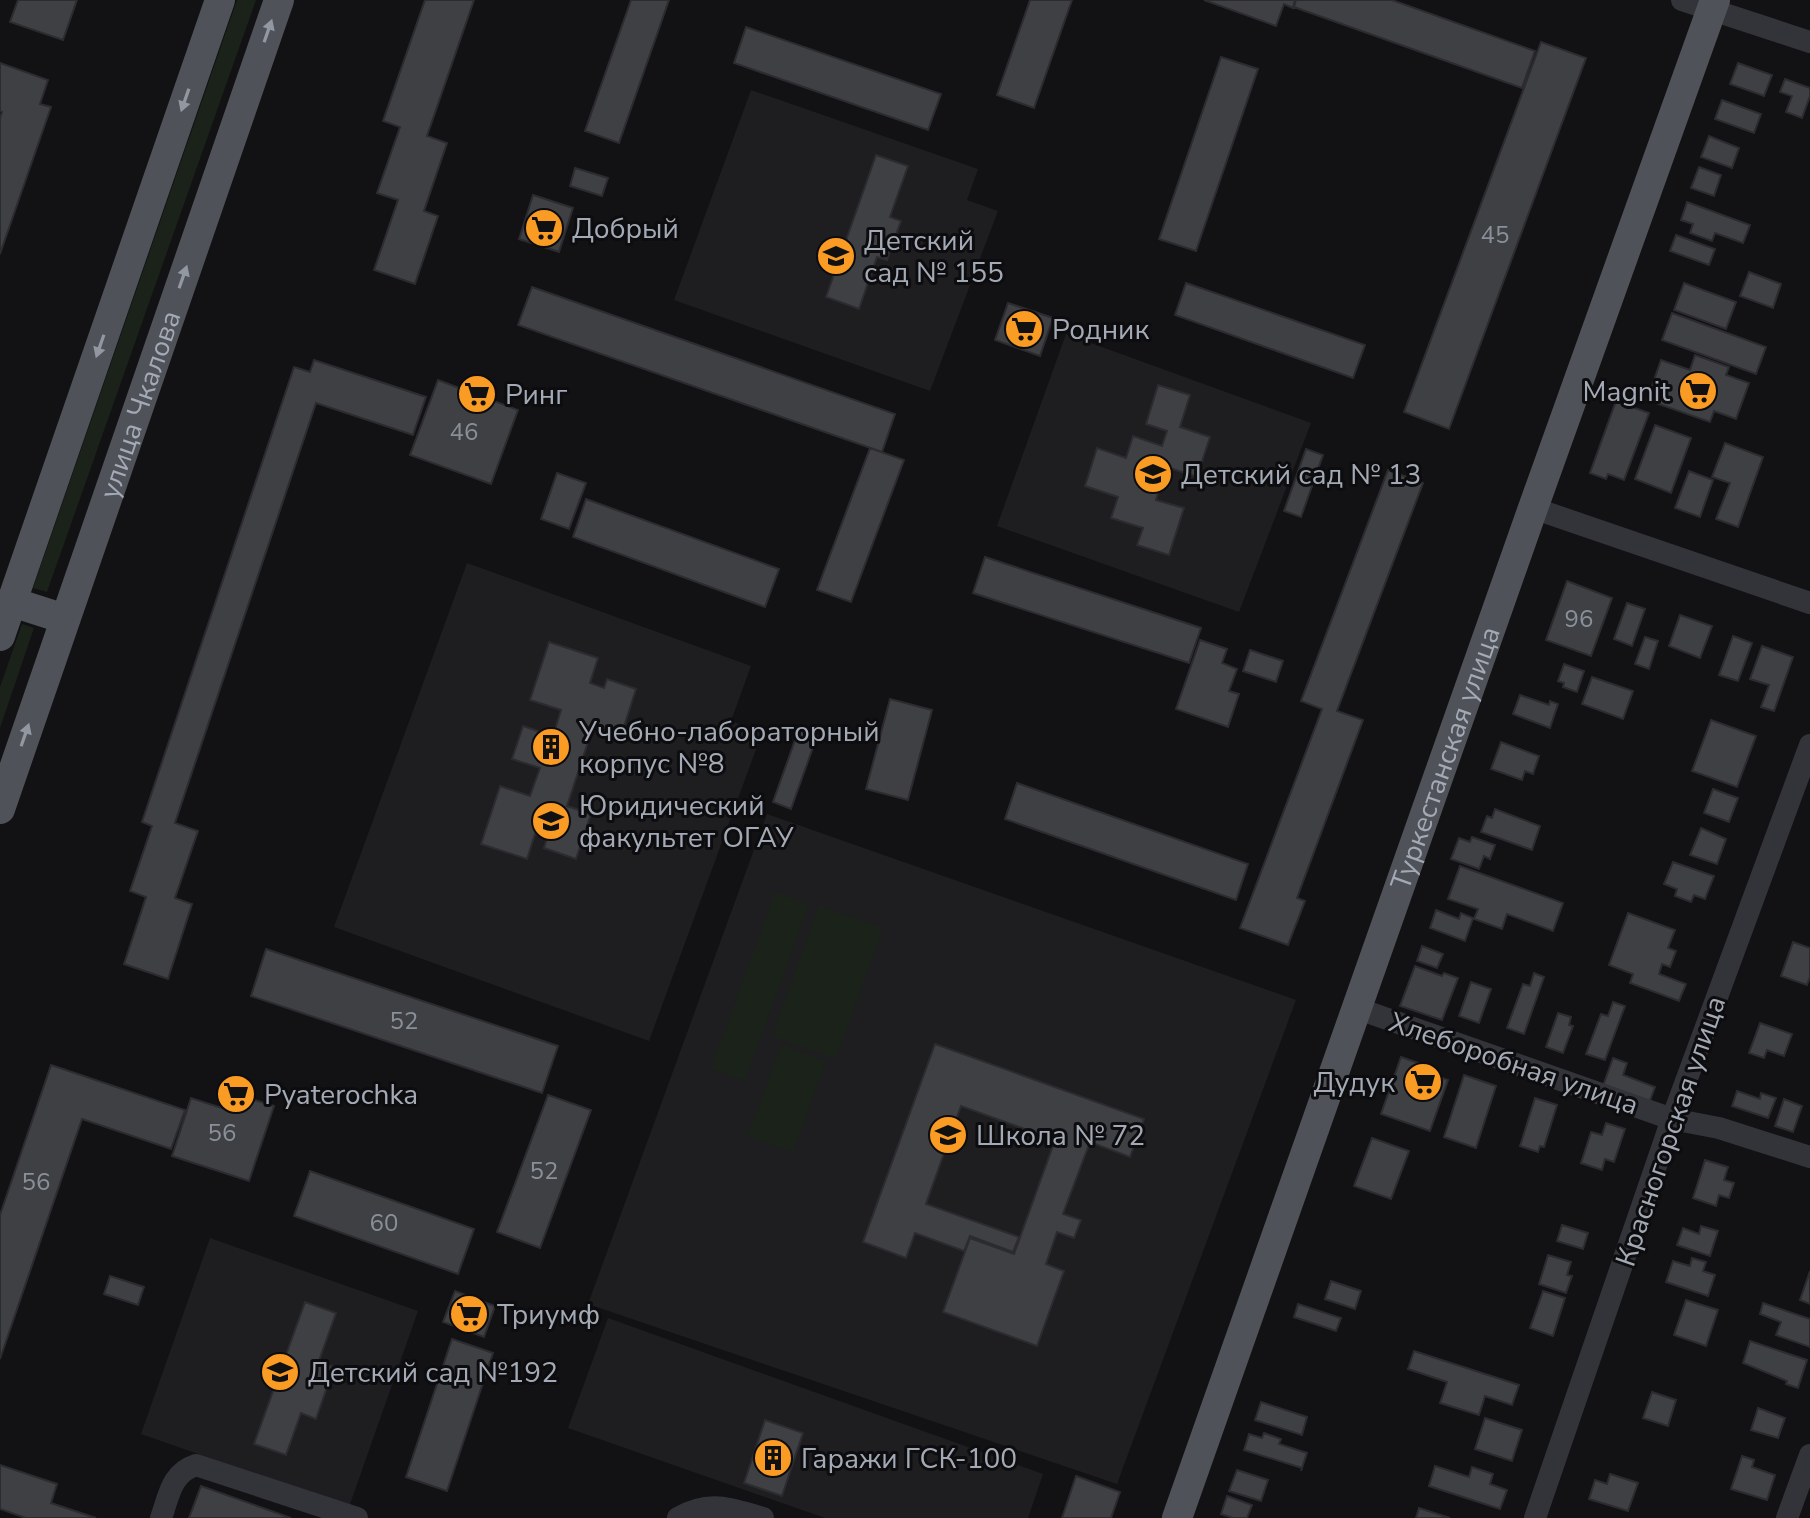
<svg xmlns="http://www.w3.org/2000/svg" width="1810" height="1518" font-family="'Nunito Sans',sans-serif">
  <style>
    .built { fill: #1e1e21 }
    .green { fill: #1a221a }
    .building { fill: #3e4044; stroke: #2c2c30; stroke-width: 2 }
    .lines { fill: none; stroke-linecap: round; stroke-linejoin: round }
    .minor { stroke: #333439; stroke-width: 22 }
    .major { stroke: #4f5258; stroke-width: 30 }
    .oneway { fill: #9298a2 }
    .labels { text-anchor: middle; stroke-width: 6; stroke-linejoin: round; paint-order: stroke }
    .number-label { font-size: 24px; fill: #8a9099 }
    .poi-label { font-size: 28px; fill: #a3aab5; stroke: #0d0d0f; text-anchor: start }
    .street-label { font-size: 28px; fill: #a3aab5; stroke: #0d0d0f }
  </style>
  <rect width="100%" height="100%" fill="#121214"/>
  <path class="built" d="M751,90L978,169L967,200L998,211L930,391L674,300Z
    M1066,334L1311,423L1239,612L997,526Z
    M467,563L751,666L731,721L762,733L649,1041L334,927Z
    M767,814L1296,1000L1117,1484L588,1304Z
    M210,1238L418,1311L349,1507L141,1434Z
    M608,1318L1043,1474L1028,1518H825L568,1428Z"/>
  <path class="green" d="M237,0H256L47,592L33,588Z
    M22,624L34,628L0,728V687Z
    M775,892L809,904L745,1081L711,1069Z
    M819,906L883,928L836,1059L772,1036Z
    M781,1045L826,1061L793,1152L748,1136Z"/>
  <path class="building" d="M18,0H77L63,40L10,22Z
    M425,0H474L427,136L447,143L424,211L438,216L415,284L374,270L398,200L377,193L400,127L383,121Z
    M631,0H669L619,143L585,131Z
    M1030,0H1072L1034,108L997,95Z
    M1204,0H1295L1293,8L1284,4L1276,26Z
    M1296,0H1392L1535,51L1522,88L1294,7Z
    M746,27L941,94L928,130L734,63Z
    M1541,42L1586,58L1449,429L1404,412Z
    M1221,57L1258,69L1196,251L1159,239Z
    M0,63L48,80L40,104L51,107L0,254V118L2,112L0,111Z
    M1738,63L1772,75L1764,96L1730,84Z
    M1785,79L1810,88V96L1802,118L1786,112L1792,96L1780,92Z
    M1722,100L1761,114L1754,133L1715,119Z
    M1709,136L1739,148L1732,168L1701,157Z
    M876,155L908,166L890,217L901,221L887,260L877,257L859,309L826,297Z
    M1699,167L1721,175L1714,196L1691,188Z
    M575,168L608,178L602,196L570,186Z
    M533,195L573,208L559,252L519,239Z
    M1687,202L1750,225L1743,243L1715,233L1712,241L1690,233L1693,224L1681,220Z
    M1676,235L1715,249L1709,265L1670,251Z
    M1749,272L1781,284L1773,308L1740,296Z
    M1186,283L1365,345L1353,378L1175,315Z
    M1684,283L1736,302L1726,329L1674,310Z
    M532,287L895,414L882,452L518,325Z
    M1008,303L1053,318L1040,356L995,340Z
    M1672,313L1766,347L1756,374L1662,340Z
    M1695,355L1729,367L1726,375L1749,383L1736,419L1714,411L1710,422L1647,400L1661,360L1690,370Z
    M314,360L426,397L413,435L316,403L175,823L198,831L175,898L192,904L168,979L124,964L146,897L130,891L152,826L142,822L294,367L310,372Z
    M438,380L518,410L491,484L410,455Z
    M1158,385L1190,395L1180,427L1210,437L1197,477L1167,467L1156,500L1184,508L1169,555L1137,545L1143,528L1111,518L1118,497L1085,486L1097,448L1126,458L1133,436L1162,446L1167,431L1146,424Z
    M1616,401L1649,413L1624,480L1608,474L1606,479L1590,473Z
    M1655,425L1691,438L1671,493L1635,479Z
    M1725,443L1763,457L1738,527L1716,519L1730,483L1712,477Z
    M870,448L904,460L851,602L817,590Z
    M1306,449L1323,455L1301,517L1284,511Z
    M1388,470L1423,483L1337,711L1363,720L1297,898L1305,901L1288,945L1240,928L1322,709L1301,701Z
    M1689,471L1713,480L1700,517L1675,508Z
    M557,473L586,483L569,529L541,519Z
    M586,499L779,569L765,607L573,537Z
    M985,557L1201,628L1189,663L973,593Z
    M1567,581L1612,598L1591,656L1546,640Z
    M1627,603L1645,609L1632,646L1614,639Z
    M1680,615L1712,626L1700,658L1669,646Z
    M1733,636L1752,643L1738,681L1719,675Z
    M1645,637L1658,641L1649,669L1635,664Z
    M1200,640L1227,649L1222,663L1237,669L1229,691L1239,694L1228,727L1176,709Z
    M549,642L598,658L590,683L604,688L607,679L636,689L622,733L594,724L567,806L591,814L576,859L544,848L547,838L535,834L527,859L481,844L500,786L530,796L540,768L512,759L523,726L553,736L561,710L530,700Z
    M1762,646L1793,657L1774,711L1761,707L1769,685L1750,679Z
    M1250,650L1283,661L1276,682L1243,671Z
    M1564,664L1584,671L1577,692L1563,687L1564,683L1558,681Z
    M1592,677L1633,691L1623,719L1582,704Z
    M1520,695L1549,705L1550,701L1558,704L1550,728L1513,714Z
    M890,699L932,710L908,800L866,789Z
    M1711,720L1756,736L1737,787L1692,771Z
    M799,729L817,736L791,809L773,802Z
    M1501,742L1539,756L1533,774L1525,771L1522,780L1491,769Z
    M1017,783L1248,864L1236,900L1005,819Z
    M1713,789L1738,798L1729,822L1704,813Z
    M1495,809L1540,826L1532,850L1481,832L1487,816L1492,818Z
    M1701,828L1726,839L1717,864L1690,855Z
    M1472,837L1495,845L1490,859L1484,856L1479,869L1451,859L1459,838L1470,842Z
    M1673,862L1714,876L1705,899L1694,895L1691,902L1675,896L1677,889L1664,884Z
    M1460,866L1563,903L1553,931L1507,914L1502,929L1474,919L1478,909L1448,899Z
    M1436,910L1459,919L1461,913L1473,918L1465,941L1430,928Z
    M1628,913L1675,930L1668,948L1676,951L1670,967L1662,964L1659,974L1686,984L1679,1001L1630,983L1633,974L1609,965Z
    M1793,942L1810,948V977L1807,985L1781,976Z
    M1422,946L1443,954L1437,968L1417,961Z
    M266,949L558,1046L542,1093L251,996Z
    M1415,966L1442,976L1444,973L1458,978L1442,1020L1400,1006Z
    M1534,973L1544,977L1524,1034L1507,1028L1523,984L1530,986Z
    M1471,982L1491,989L1479,1023L1459,1016Z
    M1613,1002L1625,1006L1605,1060L1586,1054L1601,1014L1608,1016Z
    M1558,1013L1571,1017L1569,1025L1573,1026L1563,1053L1546,1047Z
    M1760,1023L1792,1034L1784,1056L1767,1050L1764,1058L1749,1053Z
    M935,1044L1144,1119L1130,1157L1090,1142L1063,1214L1081,1220L1074,1238L1057,1232L1046,1264L1064,1271L1037,1346L943,1312L970,1238L1014,1254L1055,1140L961,1106L926,1204L1019,1237L1013,1252L970,1236L964,1251L915,1233L906,1258L863,1242Z
    M1401,1057L1427,1066L1426,1072L1448,1080L1430,1131L1381,1114Z
    M1613,1058L1627,1063L1623,1075L1655,1087L1649,1103L1603,1086Z
    M51,1065L185,1110L171,1149L82,1119L0,1359V1215Z
    M1464,1075L1496,1086L1476,1148L1444,1137Z
    M1737,1091L1760,1099L1761,1093L1776,1098L1768,1118L1732,1106Z
    M236,1094L274,1106L249,1181L172,1156L191,1098L231,1111Z
    M548,1095L591,1110L540,1248L497,1232Z
    M1535,1098L1557,1105L1544,1147L1540,1146L1538,1152L1520,1146Z
    M1784,1099L1802,1106L1793,1132L1775,1126Z
    M1606,1123L1625,1129L1614,1162L1605,1159L1602,1170L1581,1163L1591,1132L1602,1135Z
    M1372,1138L1409,1151L1391,1199L1354,1186Z
    M1705,1160L1728,1167L1724,1180L1734,1183L1729,1198L1719,1195L1716,1206L1693,1198Z
    M310,1171L474,1229L458,1274L294,1216Z
    M1562,1225L1588,1233L1583,1249L1557,1241Z
    M1701,1226L1718,1231L1710,1256L1677,1245L1683,1228L1699,1234Z
    M1548,1255L1571,1262L1567,1275L1572,1276L1566,1293L1539,1284Z
    M1692,1258L1706,1262L1703,1271L1715,1275L1708,1296L1666,1282L1673,1261L1690,1266Z
    M1810,1271V1304L1800,1300Z
    M110,1276L144,1287L138,1305L104,1294Z
    M1331,1281L1361,1291L1355,1309L1325,1299Z
    M455,1291L495,1306L484,1337L443,1322Z
    M1543,1291L1565,1298L1553,1336L1530,1328Z
    M1686,1300L1718,1310L1706,1346L1674,1335Z
    M305,1302L336,1313L319,1361L334,1367L316,1419L301,1413L286,1455L254,1444Z
    M1763,1303L1810,1319V1347L1776,1335L1781,1322L1760,1314Z
    M1298,1304L1341,1318L1336,1331L1294,1317Z
    M452,1339L493,1353L447,1491L406,1477Z
    M1750,1341L1807,1360L1798,1388L1786,1384L1787,1381L1743,1363Z
    M1414,1351L1519,1385L1512,1405L1485,1396L1479,1415L1440,1403L1447,1382L1408,1369Z
    M1652,1392L1676,1400L1668,1426L1643,1418Z
    M1261,1402L1307,1417L1302,1435L1255,1420Z
    M1758,1408L1785,1418L1778,1438L1751,1430Z
    M1485,1418L1522,1430L1512,1461L1475,1449Z
    M765,1420L803,1433L782,1496L744,1483Z
    M1264,1433L1281,1439L1279,1444L1307,1453L1301,1471L1302,1468L1244,1450L1249,1434L1262,1438Z
    M1742,1456L1754,1460L1752,1467L1775,1475L1767,1500L1731,1489Z
    M0,1465L57,1484L51,1503L96,1518H26L0,1509Z
    M1435,1466L1469,1477L1472,1467L1493,1474L1490,1484L1507,1490L1500,1509L1429,1486Z
    M1237,1470L1268,1480L1261,1501L1229,1491Z
    M1610,1474L1638,1483L1628,1511L1589,1499L1595,1480L1607,1484Z
    M1076,1476L1120,1492L1111,1518H1062Z
    M201,1486L291,1518H189Z
    M1227,1496L1252,1505L1247,1518H1233L1221,1514Z
    M1419,1508L1450,1518H1416Z"/>
  <g class="lines">
    <path class="minor" d="M1682,0L1810,42
      M1533,508L1810,603
      M1356,1008L1672,1119L1719,1128L1810,1157
      M161,1518C169,1496 171,1473 196,1465L357,1518
      M678,1518C708,1500 731,1508 763,1518
      M1535,1518L1672,1119L1810,745
      M1787,1518L1810,1455"/>
    <g class="major">
      <path d="M12,602L65,619"/>
      <path d="M0,636L220,0"/>
      <path id="s1" d="M0,809L279,0"/>
      <path id="s2" d="M1177,1518L1533,508L1715,0"/>
    </g>
  </g>
  <defs><path id="oneway-solid" d="M-6-.8H1V-3.2L6.5 0L1 3.2V.8H-6Z" transform="scale(2)"/></defs>
  <g class="oneway">
    <use href="#oneway-solid" transform="translate(268 31) rotate(-71)"/>
    <use href="#oneway-solid" transform="translate(185 100) rotate(109)"/>
    <use href="#oneway-solid" transform="translate(183 277) rotate(-71)"/>
    <use href="#oneway-solid" transform="translate(100 346) rotate(109)"/>
    <use href="#oneway-solid" transform="translate(25 735) rotate(-71)"/>
  </g>
  <defs>
    <g id="supermarket-disc" transform="scale(2)"><circle r="9.5" fill="#fa9b23" stroke="#0d0d0f"/><path d="M-6-5.5h2.5l.6 2H6L4.5 2H-2.5L-4.4-4H-6ZM-1.5 3.2a1.3 1.3 0 1 0 .1 0ZM3 3.2a1.3 1.3 0 1 0 .1 0Z" fill="#111"/></g>
    <g id="school-disc" transform="scale(2)"><circle r="9.5" fill="#fa9b23" stroke="#0d0d0f"/><path d="M0-5L7-2L0 1L-7-2ZM-4 1L0 2.5L4 1V4Q0 6-4 4Z" fill="#111"/></g>
    <g id="building-disc" transform="scale(2)"><circle r="9.5" fill="#fa9b23" stroke="#0d0d0f"/><path d="M-4-6H4V6H1V3H-1V6H-4ZM-2.5-4.3h1.7v1.8h-1.7ZM.8-4.3h1.7v1.8H.8ZM-2.5-1h1.7V.8h-1.7ZM.8-1h1.7V.8H.8Z" fill="#111"/></g>
    <g id="university-disc" transform="scale(2)"><circle r="9.5" fill="#fa9b23" stroke="#0d0d0f"/><path d="M0-5L7-2L0 1L-7-2ZM-4 1L0 2.5L4 1V4Q0 6-4 4Z" fill="#111"/></g>
  </defs>
  <g fill-rule="evenodd">
    <use href="#supermarket-disc" x="544" y="228"/>
    <use href="#school-disc" x="836" y="256"/>
    <use href="#supermarket-disc" x="1024" y="329"/>
    <use href="#supermarket-disc" x="1698" y="391"/>
    <use href="#supermarket-disc" x="477" y="394"/>
    <use href="#school-disc" x="1153" y="474"/>
    <use href="#building-disc" x="551" y="747"/>
    <use href="#university-disc" x="551" y="821"/>
    <use href="#supermarket-disc" x="1423" y="1082"/>
    <use href="#supermarket-disc" x="236" y="1094"/>
    <use href="#school-disc" x="948" y="1135"/>
    <use href="#supermarket-disc" x="469" y="1314"/>
    <use href="#school-disc" x="280" y="1372"/>
    <use href="#building-disc" x="773" y="1458"/>
  </g>
  <g class="labels">
    <g class="number-label">
      <text x="1495" y="243">45</text>
      <text x="464" y="440">46</text>
      <text x="1579" y="627">96</text>
      <text x="404" y="1029">52</text>
      <text x="222" y="1141">56</text>
      <text x="544" y="1179">52</text>
      <text x="36" y="1190">56</text>
      <text x="384" y="1231">60</text>
    </g>
    <g class="poi-label">
      <text x="572" y="238">Добрый</text>
      <text x="864" y="250">Детский<tspan x="864" dy="32">сад № 155</tspan></text>
      <text x="1052" y="339">Родник</text>
      <text x="1670" y="401" text-anchor="end">Magnit</text>
      <text x="505" y="404">Ринг</text>
      <text x="1181" y="484">Детский сад № 13</text>
      <text x="579" y="741">Учебно-лабораторный<tspan x="579" dy="32">корпус №8</tspan></text>
      <text x="579" y="815">Юридический<tspan x="579" dy="32">факультет ОГАУ</tspan></text>
      <text x="1395" y="1092" text-anchor="end">Дудук</text>
      <text x="264" y="1104">Pyaterochka</text>
      <text x="976" y="1145">Школа № 72</text>
      <text x="497" y="1324">Триумф</text>
      <text x="308" y="1382">Детский сад №192</text>
      <text x="801" y="1468">Гаражи ГСК-100</text>
    </g>
    <g class="street-label">
      <text dy="10" stroke="none"><textPath href="#s1" startOffset="428">улица Чкалова</textPath></text>
      <text dy="10" stroke="none"><textPath href="#s2" startOffset="806">Туркестанская улица</textPath></text>
      <text transform="translate(1514 1063) rotate(19)" y="10">Хлеборобная улица</text>
      <text transform="translate(1670 1131) rotate(-71)" y="10">Красногорская улица</text>
    </g>
  </g>
</svg>
